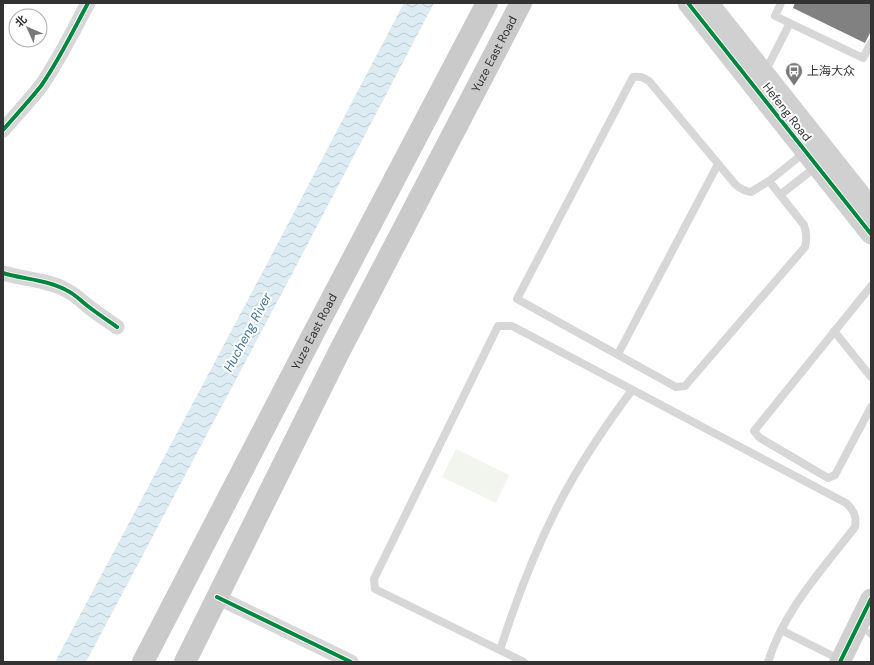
<svg xmlns="http://www.w3.org/2000/svg" width="874" height="665" font-family="'DM Sans','Noto Sans SC',sans-serif">
  <style>
    .garden { fill: #f1f5ed }
    .water { fill: url(#water-waves) }
    .building { fill: #818181 }
    .lines { fill: none; stroke-linecap: round; stroke-linejoin: round }
    .lane { stroke: #d7d7d7; stroke-width: 8 }
    .street { stroke: #d7d7d7; stroke-width: 15 }
    .secondary { stroke: #d0d0d0; stroke-width: 21 }
    .primary { stroke: #cacaca; stroke-width: 22 }
    .cycleway-casing { stroke: #fff; stroke-width: 6 }
    .cycleway { stroke: #00873e; stroke-width: 4 }
    .labels { text-anchor: middle; stroke-width: 4; stroke-linejoin: round; paint-order: stroke }
    .street-label { font-size: 12px; fill: #333; stroke: #fff }
    .poi-label { font-size: 12px; fill: #333; stroke: #fff; text-anchor: start }
    .water-label { font-size: 13px; font-style: italic; fill: #3f7597; stroke: #fff }
  </style>
  <defs>
    <pattern id="water-waves" width="16" height="10" patternUnits="userSpaceOnUse"><rect width="16" height="10" fill="#ddebf3"/><path d="M0 5q4-4 8 0t8 0" fill="none" stroke="#becad1"/></pattern>
  </defs>
  <rect width="100%" height="100%" fill="#fff"/>
  <path class="garden" d="M456,449L509,475L496,503L442,477Z"/>
  <path class="water" d="M404,3H434L293,272L86,662H55L269,260Z"/>
  <path class="building" d="M795,3H871V31L865,43L793,8Z"/>
  <g class="lines">
    <path class="lane" d="M781,3L775,16L863,58L871,43
      M765,72L790,23
      M769,181L804,225C807,233 807,239 805,247L685,386L676,387L517,299L633,77C640,76 643,77 649,81L735,184C740,189 744,191 751,192L769,181L805,152
      M780,195L817,166
      M871,286L754,431L760,438L828,478L835,475L871,407
      M834,331L871,377
      M618,354L718,164
      M781,630L841,660
      M870,633L871,634
      M500,650C518,594 539,539 568,487C587,453 609,421 632,390
      M524,662L375,589L374,579L498,326H512L846,503C854,510 857,517 855,527C822,570 784,610 768,662"/>
    <path class="street" d="M3,130C16,115 29,101 41,86C59,60 73,31 88,3
      M3,273C22,279 49,280 66,290C75,294 81,301 89,307C98,314 107,320 117,327
      M217,597L351,662"/>
    <path class="secondary" d="M688,3L871,234
      M708,3L871,208
      M840,662L871,599"/>
    <g class="primary">
      <path id="s1" d="M143,662L311,338L487,3"/>
      <path id="s2" d="M185,662L338,354L521,3"/>
    </g>
    <g class="cycleway-casing">
      <path id="cycleway" d="M688,3L871,234
        M3,130C16,115 29,101 41,86C59,60 73,31 88,3
        M3,273C22,279 49,280 66,290C75,294 81,301 89,307C98,314 107,320 117,327
        M217,597L351,662
        M840,662L871,599"/>
    </g>
    <use href="#cycleway" class="cycleway"/>
  </g>
  <defs>
    <g id="bus-pin" transform="scale(0.9)"><path d="M0 17L-7.5 6A9.5 9.5 0 1 1 7.5 6Z" fill="#7a7a7a" stroke="#fff"/><path d="M-5-6H5V4H4V6H2V4H-2V6H-4V4H-5ZM-3.5-4V0h7V-4ZM-3.5 1.2v1.5H-2V1.2ZM2 1.2v1.5H3.5V1.2Z" fill="#fff"/></g>
  </defs>
  <g fill-rule="evenodd">
    <use href="#bus-pin" x="794" y="71"/>
  </g>
  <g class="labels">
    <g class="street-label">
      <text dy="4" stroke="none"><textPath href="#s2" startOffset="682">Yuze East Road</textPath></text>
      <text transform="translate(787 112) rotate(52)" y="4">Hefeng Road</text>
      <text dy="4" stroke="none"><textPath href="#s1" startOffset="372">Yuze East Road</textPath></text>
    </g>
    <g class="poi-label">
      <text x="807" y="75">上海大众</text>
    </g>
    <g class="water-label">
      <text transform="translate(247 332) rotate(-62)" y="5">Hucheng River</text>
    </g>
  </g>
  <rect width="874" height="665" fill="none" stroke="#333333" stroke-width="8"/>
  <g transform="translate(28 28) rotate(315)"><circle r="19" fill="#ffffff" stroke="#adadad"/>
  <path d="M0-3L7 15L0 10L-7 15Z" fill="#7a7a7a"/>
  <text y="-6" font-size="11" font-weight="bold" text-anchor="middle" fill="#333333">北</text>
  </g>
</svg>
